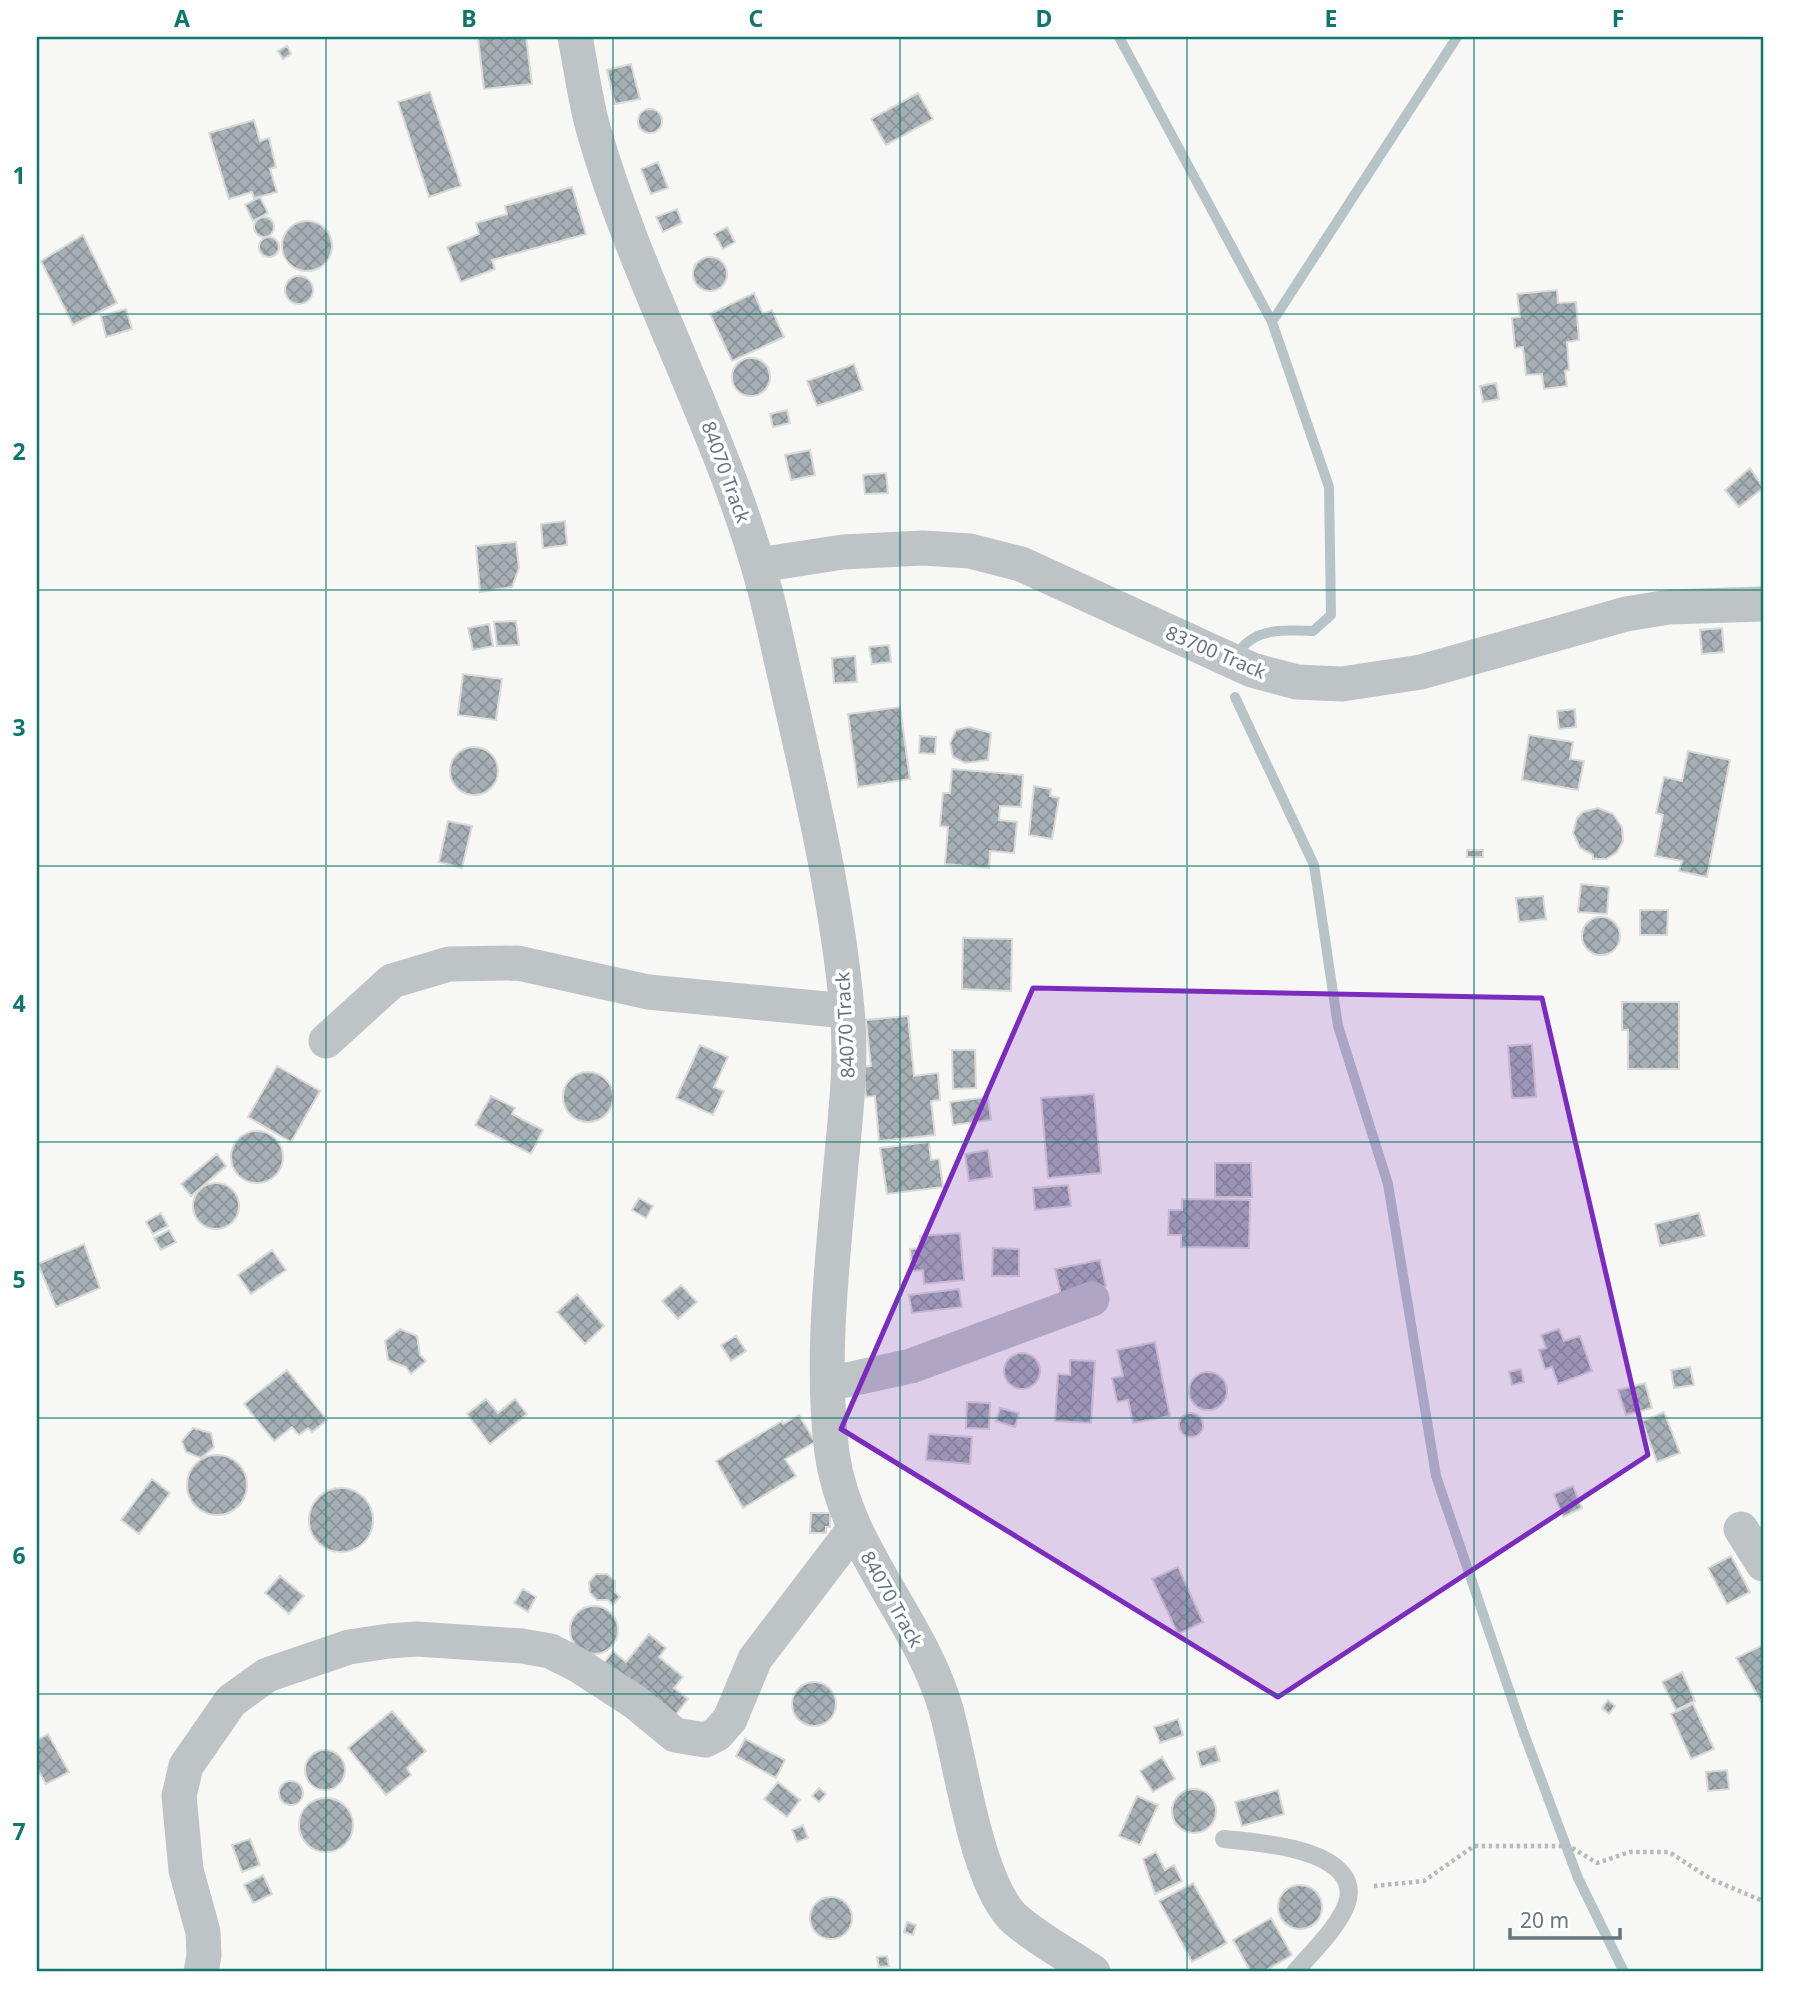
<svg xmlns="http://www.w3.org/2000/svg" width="1800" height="2009" font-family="'Noto Sans',sans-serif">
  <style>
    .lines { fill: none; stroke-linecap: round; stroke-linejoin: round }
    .stream { stroke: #b6c4c7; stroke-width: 10 }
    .building { fill: url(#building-cross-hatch); stroke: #d9d9d7; stroke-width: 2 }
    .path { stroke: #b7bbbd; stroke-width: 4.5; stroke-dasharray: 3.5 3.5; stroke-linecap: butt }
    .service { stroke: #bec4c6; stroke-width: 18 }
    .minor { stroke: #bec4c6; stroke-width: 35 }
    .marked { fill: #7b2cbf; fill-opacity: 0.2; stroke: #7b2cbf; stroke-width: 5; stroke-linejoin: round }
    .grid { fill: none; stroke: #0f766e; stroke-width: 2; stroke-opacity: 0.55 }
    .labels { text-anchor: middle; stroke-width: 7; stroke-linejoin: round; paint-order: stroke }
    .street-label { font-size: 19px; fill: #64767e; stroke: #fff }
    .neatline { fill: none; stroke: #0f766e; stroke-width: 2.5 }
    .grid-label { font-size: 23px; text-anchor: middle; font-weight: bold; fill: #0f766e }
  </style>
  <defs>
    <pattern id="building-cross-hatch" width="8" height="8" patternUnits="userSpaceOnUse" patternTransform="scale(1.75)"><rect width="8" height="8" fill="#a6b0b4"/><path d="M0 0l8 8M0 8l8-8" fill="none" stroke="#8b9498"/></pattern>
  </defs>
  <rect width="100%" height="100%" fill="#f7f7f5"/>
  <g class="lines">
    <path class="stream" d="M1119,37L1272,322L1329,487L1331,615L1313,631C1288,630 1258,627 1241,649
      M1272,322L1457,37
      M1235,697L1314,865L1338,1026L1388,1184L1436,1476L1523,1731L1578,1878L1624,1972"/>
  </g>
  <path class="building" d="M478,37H526L532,84L484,89Z
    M287,46L291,54L283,59L278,51Z
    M631,64L640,99L615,104L607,70Z
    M430,92L461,186L429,197L398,102Z
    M918,93L933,119L886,145L871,119Z
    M638 121a12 12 0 1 1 24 0a12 12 0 1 1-24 0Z
    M254,120L260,141L269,138L276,167L270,169L277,192L254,198L252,192L229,199L209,133Z
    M658,162L668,188L651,194L641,169Z
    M572,187L586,234L492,260L495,269L461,282L447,247L479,234L476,223L507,214L505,206Z
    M260,197L268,213L253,221L245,205Z
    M677,209L682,223L663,232L656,217Z
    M254 227a10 10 0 1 1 20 0a10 10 0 1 1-20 0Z
    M282 246a25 25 0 1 1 50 0a25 25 0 1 1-50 0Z
    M727,227L735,242L723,249L714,234Z
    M83,235L117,303L73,325L41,261Z
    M259 247a10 10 0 1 1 20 0a10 10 0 1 1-20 0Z
    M693 274a17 17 0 1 1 34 0a17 17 0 1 1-34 0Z
    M285 290a14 14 0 1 1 28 0a14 14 0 1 1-28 0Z
    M1557,290L1558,303L1576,302L1579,340L1567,342L1569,370L1565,371L1567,386L1544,389L1542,374L1526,375L1523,347L1515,348L1512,318L1520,317L1517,294Z
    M754,293L763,314L772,310L784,337L732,361L710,314Z
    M126,309L132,329L106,337L101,316Z
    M732 377a19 19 0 1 1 38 0a19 19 0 1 1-38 0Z
    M854,364L863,390L817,406L807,381Z
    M1496,383L1499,399L1483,402L1480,386Z
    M787,410L790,423L773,427L770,414Z
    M810,450L815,475L791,480L785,455Z
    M1750,468L1763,488L1739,507L1725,490Z
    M886,473L888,493L865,494L863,475Z
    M565,521L567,545L543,548L541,524Z
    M516,542L519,568L512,587L480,592L476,546Z
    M516,621L519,645L497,646L494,622Z
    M489,624L493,646L473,650L468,628Z
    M1722,628L1724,652L1702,654L1700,630Z
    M889,645L891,662L872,664L869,647Z
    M855,656L857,682L834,683L832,658Z
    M463,674L502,679L496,720L458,715Z
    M900,707L910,779L858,787L848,714Z
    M1575,709L1576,727L1559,729L1557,711Z
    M969,727L991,733L988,760L965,763L953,757L950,743L956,730Z
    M1529,735L1573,742L1570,759L1584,761L1578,790L1522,780Z
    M920,736L936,737L935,754L919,753Z
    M450 771a24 24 0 1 1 48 0a24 24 0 1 1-48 0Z
    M1688,751L1730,760L1707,877L1679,871L1682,861L1655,856L1663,815L1656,813L1664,777L1682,781Z
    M952,769L1023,775L1021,807L1000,806L999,820L1017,822L1014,853L990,851L989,868L945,864L948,827L940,826L943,793H950Z
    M1034,786L1051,789L1050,796L1059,798L1052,839L1029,835Z
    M1598,808L1613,814L1622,827L1623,841L1617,852L1606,859H1593V855L1580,848L1573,833L1577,818L1583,812Z
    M448,821L472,826L462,868L439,862Z
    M1467,850H1483V857H1467Z
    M1581,884L1609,887L1607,914L1578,912Z
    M1543,896L1546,919L1519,922L1516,898Z
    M1640,910H1668L1667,935H1640Z
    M1582 936a19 19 0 1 1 38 0a19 19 0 1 1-38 0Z
    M963,938L1012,939L1011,991L962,989Z
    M1622,1002H1679V1069H1628V1030H1622Z
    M908,1016L914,1076L938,1073L940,1100L931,1101L935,1135L879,1141L875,1096L866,1097L863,1067L871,1066L866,1020Z
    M1532,1044L1536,1097L1512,1098L1508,1046Z
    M700,1045L728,1057L714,1087L724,1091L713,1115L676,1098Z
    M952,1050H975L976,1088L953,1089Z
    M277,1066L320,1091L291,1142L248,1117Z
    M563 1097a25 25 0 1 1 50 0a25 25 0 1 1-50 0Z
    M1094,1094L1101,1173L1048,1178L1041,1098Z
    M491,1096L515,1108L512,1114L543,1130L531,1154L475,1125Z
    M988,1097L991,1120L953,1125L950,1102Z
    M231 1157a26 26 0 1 1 52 0a26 26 0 1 1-52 0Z
    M929,1142L931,1160L939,1159L943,1187L887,1194L880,1148Z
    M988,1150L992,1177L969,1181L965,1154Z
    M217,1154L226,1166L191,1196L181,1184Z
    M1215,1163H1251L1252,1197H1215Z
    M193 1206a23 23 0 1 1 46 0a23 23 0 1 1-46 0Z
    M1068,1185L1071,1206L1035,1210L1033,1188Z
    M639,1198L653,1206L646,1218L632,1210Z
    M1182,1199L1250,1200L1249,1248L1181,1247V1235H1168L1169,1210H1182Z
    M161,1213L168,1226L153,1234L146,1222Z
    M1699,1213L1705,1236L1660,1246L1655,1224Z
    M169,1230L176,1242L161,1250L154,1238Z
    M960,1233L964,1280L924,1284L923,1270L912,1271L910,1249L921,1248L920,1236Z
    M84,1244L100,1288L56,1307L38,1264Z
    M993,1248L1019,1249V1276H992Z
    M272,1250L286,1270L251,1294L238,1275Z
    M1100,1260L1106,1286L1061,1295L1055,1269Z
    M681,1285L697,1302L678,1319L662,1301Z
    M959,1289L962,1307L912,1313L909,1295Z
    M577,1294L604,1326L585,1344L557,1312Z
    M400,1329L417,1336L420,1355L426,1361L411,1374L406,1367L388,1360L385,1341Z
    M1559,1329L1564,1341L1580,1336L1592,1371L1558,1384L1552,1367L1545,1369L1539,1350L1546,1348L1541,1335Z
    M736,1336L746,1351L731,1361L721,1345Z
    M1155,1342L1170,1416L1133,1423L1128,1400L1117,1402L1112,1378L1123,1376L1117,1350Z
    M1004 1371a18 18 0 1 1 36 0a18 18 0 1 1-36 0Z
    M1070,1360L1095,1361L1091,1423L1055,1421L1058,1374L1070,1375Z
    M1690,1367L1694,1385L1674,1388L1671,1370Z
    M1521,1369L1524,1382L1512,1385L1509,1372Z
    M287,1370L327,1420L312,1432L308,1428L299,1435L292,1427L274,1441L244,1404Z
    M1189 1391a19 19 0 1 1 38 0a19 19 0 1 1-38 0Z
    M1645,1383L1652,1408L1626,1415L1618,1390Z
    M486,1399L498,1413L515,1399L527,1414L490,1444L467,1414Z
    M967,1402L990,1403L989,1429L966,1428Z
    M1000,1408L1019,1413L1015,1427L996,1421Z
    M1664,1412L1680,1453L1657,1462L1642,1421Z
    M1179 1425a12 12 0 1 1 24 0a12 12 0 1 1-24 0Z
    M799,1415L815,1442L785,1459L796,1476L743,1508L716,1461L782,1421L783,1424Z
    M193,1428L211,1433L214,1447L201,1458L186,1452L182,1441Z
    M929,1434L972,1437L970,1464L926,1460Z
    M187 1485a30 30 0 1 1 60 0a30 30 0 1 1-60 0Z
    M152,1479L170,1493L139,1534L121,1520Z
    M1573,1486L1582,1508L1563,1517L1554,1494Z
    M309 1520a32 32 0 1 1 64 0a32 32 0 1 1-64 0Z
    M811,1513H830V1527H826V1533H810Z
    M1731,1556L1750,1592L1727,1604L1708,1568Z
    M1178,1567L1203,1622L1178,1634L1152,1579Z
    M596,1574H607L615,1581V1592L620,1597L613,1605L608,1600H597L590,1593L589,1582Z
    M280,1576L304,1596L289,1614L265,1593Z
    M523,1589L536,1597L528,1612L514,1603Z
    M570 1630a24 24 0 1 1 48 0a24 24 0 1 1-48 0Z
    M649,1634L666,1648L659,1657L683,1677L674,1688L688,1699L669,1723L601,1667L613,1651L626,1662Z
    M1763,1645V1702L1762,1703L1736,1658Z
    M1682,1672L1695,1701L1676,1710L1662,1682Z
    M792 1704a22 22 0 1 1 44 0a22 22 0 1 1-44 0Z
    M1608,1700L1615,1706L1609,1714L1602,1708Z
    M1693,1704L1714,1749L1691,1759L1671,1714Z
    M392,1711L426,1751L407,1768L411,1775L386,1795L348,1748Z
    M1178,1719L1183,1735L1160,1743L1154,1727Z
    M48,1734L69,1772L46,1784L37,1768V1740Z
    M745,1739L785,1760L776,1778L736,1756Z
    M1215,1746L1220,1761L1201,1767L1197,1752Z
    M305 1770a20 20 0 1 1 40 0a20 20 0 1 1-40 0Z
    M1162,1757L1175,1779L1153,1792L1140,1771Z
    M1727,1770L1729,1789L1708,1791L1706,1772Z
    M279 1793a12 12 0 1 1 24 0a12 12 0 1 1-24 0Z
    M778,1782L800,1800L787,1817L764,1799Z
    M819,1788L826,1794L819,1802L812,1796Z
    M1172 1811a22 22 0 1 1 44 0a22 22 0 1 1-44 0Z
    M1278,1790L1284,1814L1242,1826L1235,1802Z
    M1137,1796L1158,1805L1140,1845L1119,1836Z
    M299 1825a27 27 0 1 1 54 0a27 27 0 1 1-54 0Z
    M803,1825L808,1838L797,1842L792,1830Z
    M250,1839L260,1865L242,1872L232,1845Z
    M1156,1852L1165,1870L1174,1865L1182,1881L1155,1894L1143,1859Z
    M263,1875L272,1894L253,1903L244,1885Z
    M1193,1883L1227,1943L1192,1962L1159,1901Z
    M1278 1907a22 22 0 1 1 44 0a22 22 0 1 1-44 0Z
    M810 1918a21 21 0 1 1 42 0a21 21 0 1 1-42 0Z
    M1271,1918L1292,1955L1263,1972H1251L1233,1940Z
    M907,1922L916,1925L913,1935L904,1932Z
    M887,1956L889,1966L879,1967L877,1957Z"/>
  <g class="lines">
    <path class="path" d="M1374,1886L1424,1881L1474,1846H1569L1597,1863L1630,1852H1669L1711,1879L1763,1901"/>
    <path class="service" d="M1224,1839C1256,1842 1364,1849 1347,1903C1338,1928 1312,1952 1295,1972"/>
    <path class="minor" d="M575,37C581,67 585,99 593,128C641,297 735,451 773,623C801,751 835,879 847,1009C852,1061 846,1112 841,1164C833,1258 820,1358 832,1453C845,1548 918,1617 945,1706C961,1760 976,1885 1016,1920C1039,1940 1068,1955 1093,1972
      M759,565L843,552L923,548L970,551L1021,564L1252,670L1297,682L1342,684L1421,672L1626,614L1669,607L1763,604
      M326,1041L392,981L449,964L518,963L648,992L847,1011
      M828,1384L911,1366L1092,1299
      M1741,1529L1763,1564
      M201,1972L204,1955L203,1932L186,1870L179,1796L186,1766L231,1701L267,1675L349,1647L389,1641L417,1639L522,1646L550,1651L578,1665L635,1702L675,1735L705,1740L717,1734L730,1719L755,1659L854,1529"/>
  </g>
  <path class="marked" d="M1033,988L1542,998L1648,1455L1278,1697L841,1429Z"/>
  <path class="grid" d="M326,37V1972M613,37V1972M900,37V1972M1187,37V1972M1474,37V1972M37,314H1763M37,590H1763M37,866H1763M37,1142H1763M37,1418H1763M37,1694H1763"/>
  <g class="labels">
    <g class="street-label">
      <text transform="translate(726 472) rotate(70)" y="7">84070 Track</text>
      <text transform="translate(1216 652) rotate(23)" y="7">83700 Track</text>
      <text transform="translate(845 1025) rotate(-93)" y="7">84070 Track</text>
      <text transform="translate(892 1599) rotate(61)" y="7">84070 Track</text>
    </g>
  </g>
  <rect width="1800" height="2009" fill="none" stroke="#ffffff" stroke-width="77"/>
  <path d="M1510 1928v10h110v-10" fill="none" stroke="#64767e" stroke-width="3.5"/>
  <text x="1520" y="1928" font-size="21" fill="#64767e" stroke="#ffffff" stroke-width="5" paint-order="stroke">20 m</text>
  <rect x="38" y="38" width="1724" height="1932" class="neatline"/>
  <g class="grid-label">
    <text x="182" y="27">A</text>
    <text x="469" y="27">B</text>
    <text x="756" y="27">C</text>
    <text x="1044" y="27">D</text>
    <text x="1331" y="27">E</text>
    <text x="1618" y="27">F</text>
    <text x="19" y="184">1</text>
    <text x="19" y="460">2</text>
    <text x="19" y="736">3</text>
    <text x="19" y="1012">4</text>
    <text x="19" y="1288">5</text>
    <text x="19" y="1564">6</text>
    <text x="19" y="1840">7</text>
  </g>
</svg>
